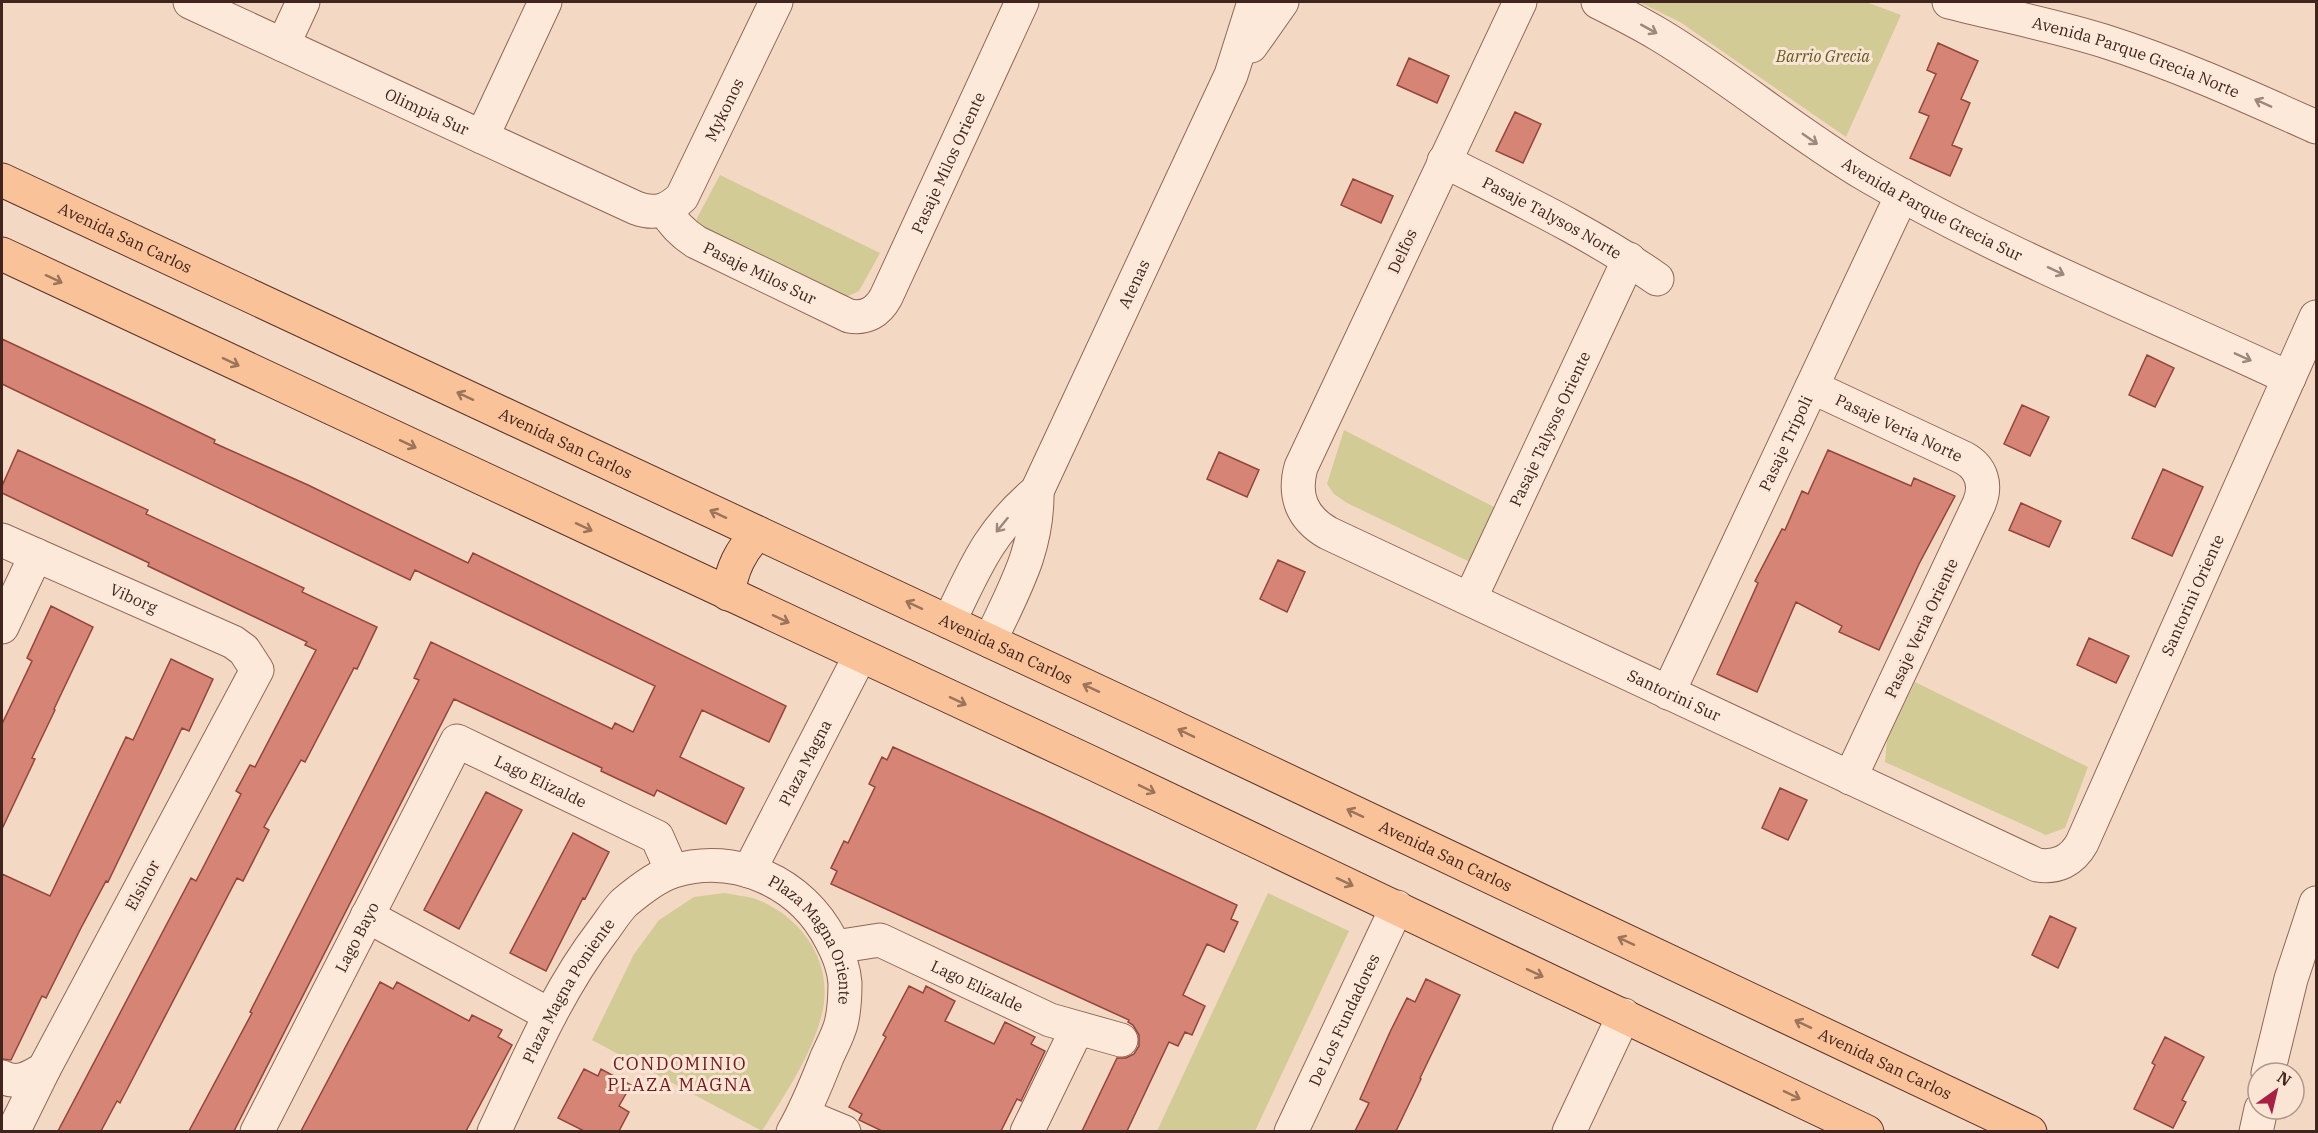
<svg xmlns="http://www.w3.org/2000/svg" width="2318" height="1133" font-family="'IBM Plex Serif',serif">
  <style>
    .green { fill: #d3cb96 }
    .building { fill: #d68475; stroke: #93463a; stroke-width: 1.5 }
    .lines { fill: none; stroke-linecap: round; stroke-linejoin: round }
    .minor-casing { stroke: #916757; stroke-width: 35 }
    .major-casing { stroke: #5e362c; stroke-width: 35 }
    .minor { stroke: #fde9d9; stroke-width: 33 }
    .major { stroke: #fac298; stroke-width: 33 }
    .oneway { stroke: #9e877b }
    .oneway2 { stroke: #9c745a }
    .labels { text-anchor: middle; stroke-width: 6; stroke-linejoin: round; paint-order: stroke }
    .park-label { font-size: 16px; font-style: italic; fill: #5e5e21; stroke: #fae5d5 }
    .street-label { font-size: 16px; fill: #3f251d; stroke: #fae5d5 }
    .neighbourhood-label { font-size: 18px; letter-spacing: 1.5px; fill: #71171c; stroke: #fae5d5 }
  </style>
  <rect width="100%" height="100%" fill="#f3d9c4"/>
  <path class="green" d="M1639,2H1866L1901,15L1846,137L1680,22Z
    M720,175L880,253L859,291L844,298L696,228L697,218Z
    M1344,430L1496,508L1472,563L1347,503L1334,494L1327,484Z
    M1915,682L2088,767L2065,828L2046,835L1885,762L1887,740Z
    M724,893C734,895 746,896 756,899C806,919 837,968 820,1021C808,1061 784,1096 762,1131L592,1040L634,954L659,920L694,897Z
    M1268,893L1349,931L1255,1131H1157Z"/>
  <path class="building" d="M1938,43L1978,61L1961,99L1970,103L1952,145L1962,149L1950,176L1910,158L1929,116L1919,112L1936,74L1927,70Z
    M1409,58L1449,76L1437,103L1397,85Z
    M1515,112L1541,124L1523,163L1496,151Z
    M1353,179L1393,196L1381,223L1341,205Z
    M2,339L151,409L215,440L214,443L308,485L468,563L473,553L786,706L769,742L702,710L680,757L744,788L726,824L657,790L654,796L601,771L602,768L454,699L234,1131H189L252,1013L250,1012L419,680L414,678L431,642L612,729L615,723L633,732L655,686L415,570L410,580L2,384Z
    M2147,355L2174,368L2155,407L2129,395Z
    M2022,405L2049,417L2030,456L2004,444Z
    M18,450L148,510L146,514L304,588L302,592L377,627L357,669L354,668L305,762L301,760L264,827L269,830L243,881L237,878L120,1103L117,1101L101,1131H58L191,878L196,881L241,794L236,791L250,765L255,767L316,650L305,645L307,642L148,566L149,563L2,493V486Z
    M1828,450L1911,486L1914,478L1955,496L1919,564L1879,650L1839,632L1842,626L1796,602L1757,692L1717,674L1758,583L1755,581L1782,529L1785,530L1802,491L1808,494Z
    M1219,452L1259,470L1247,497L1207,479Z
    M2163,469L2203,487L2172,556L2132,538Z
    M2021,503L2061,521L2049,547L2009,530Z
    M1278,560L1305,572L1287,612L1260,599Z
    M51,606L93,627L54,709L55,710L32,758L35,759L2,829V724L32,661L27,658Z
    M2089,638L2129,656L2116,683L2077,665Z
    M171,659L213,679L189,731L182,728L108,882L106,881L81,928L46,998L42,996L11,1060L2,1059V874L50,896L126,737L133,740Z
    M893,747L1042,814L1237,905L1231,919L1238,922L1224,952L1207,944L1183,995L1205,1006L1192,1035L1185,1032L1178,1046L1169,1042L1127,1131H1082L1117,1058H1126L1134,1054L1139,1046V1035L1133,1025L1128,1022L1129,1020L831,884L837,871L831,868L844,841L848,843L875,787L869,784L882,757L887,760Z
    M1780,788L1807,800L1788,840L1762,828Z
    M486,792L522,810L459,929L424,910Z
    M573,833L609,852L585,899L583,898L546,971L510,953Z
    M2050,916L2076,928L2058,968L2032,955Z
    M1426,979L1460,995L1420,1078L1421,1079L1396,1131H1355L1369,1103L1360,1099L1390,1032L1407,998L1415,1002Z
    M380,982L393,989L397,982L469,1021L472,1015L502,1030L498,1037L512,1045L466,1131H301Z
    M909,986L923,993L926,986L955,1001L945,1021L994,1044L1005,1022L1035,1037L1031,1044L1045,1051L1021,1101L1017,1099L1001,1131H882L859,1120L862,1114L849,1107L886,1037L883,1035Z
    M2165,1037L2204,1057L2182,1100L2186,1102L2173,1128L2134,1109L2155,1065L2152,1063Z
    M584,1069L598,1076L601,1069L631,1085L619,1106L629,1112L619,1131H584L558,1118Z"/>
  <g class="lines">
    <g class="minor-casing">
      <g id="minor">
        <path id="s1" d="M190,2L636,208C655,215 668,211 682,197L776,2"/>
        <path id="s2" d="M1520,2L1301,467C1293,496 1302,518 1328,533L2037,865C2057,868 2072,861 2082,843L2316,317"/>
        <path id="s3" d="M1598,2C1618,12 1638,22 1658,34C1730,77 1795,133 1868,176C2003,255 2149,312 2289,378"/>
        <path id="s4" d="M1949,2C2001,15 2053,25 2104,41C2177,64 2247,96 2316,127"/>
        <path d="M283,45L303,2"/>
        <path d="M1251,46L1282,2"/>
        <path d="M482,137L545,2"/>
        <path id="s5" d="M1444,161C1517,198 1590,232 1657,279"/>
        <path id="s6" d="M665,210C673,224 682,233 696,242L849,316C866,319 878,312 886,297L1022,2"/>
        <path id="s7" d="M1812,387L1964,458C1982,468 1987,485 1979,504L1850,778"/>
        <path id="s8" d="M2,540L233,642L244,650L257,670L44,1069C29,1078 18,1085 2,1077"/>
        <path id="s9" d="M1470,599L1629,259"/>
        <path id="s10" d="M949,622C975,568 989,531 1037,491L1231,75L1254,2"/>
        <path d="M2,627L36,555"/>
        <path d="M990,641C1014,589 1038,550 1037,491"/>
        <path id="s11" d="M1668,693L1902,195"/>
        <path id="s12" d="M749,871L860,656"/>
        <path d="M367,916L550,1015"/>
        <path id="s13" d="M835,947L880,940L1050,1020L1121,1040"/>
        <path d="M2268,1073L2291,979L2316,903"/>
        <path d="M803,1115L844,1132"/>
        <path d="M13,1132L44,1069"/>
        <path id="s14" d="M257,1132L457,741L657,837L672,871"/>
        <path id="s15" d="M494,1132C527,1063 556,992 602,932C609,923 616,911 624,903C637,892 657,876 674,871C736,852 802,883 831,940C838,953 844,968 845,983C845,995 844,1012 841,1024C838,1035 832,1046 827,1057C817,1082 807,1108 793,1132"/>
        <path d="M1027,1132L1077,1029"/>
        <path id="s16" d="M1291,1132L1397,907"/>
        <path d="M1569,1132L1624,1015"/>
        <path d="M2256,1132L2261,1109"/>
      </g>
    </g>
    <g class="major-casing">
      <g id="major">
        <path id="s17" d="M2,180L1144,713L2030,1132"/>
        <path d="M2,254L1094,764L1867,1132"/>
        <path d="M728,594C732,569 740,551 758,533"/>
      </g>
    </g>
    <use href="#minor" class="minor"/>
    <use href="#major" class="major"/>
  </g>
  <defs><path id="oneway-shaft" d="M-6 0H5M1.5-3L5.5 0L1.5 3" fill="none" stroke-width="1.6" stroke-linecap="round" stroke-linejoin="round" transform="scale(1.5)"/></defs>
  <g class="oneway">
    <use href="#oneway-shaft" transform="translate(1649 29) rotate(29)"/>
    <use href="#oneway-shaft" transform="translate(2263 103) rotate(-156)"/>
    <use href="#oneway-shaft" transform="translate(1810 139) rotate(35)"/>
    <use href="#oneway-shaft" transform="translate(2056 271) rotate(25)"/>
    <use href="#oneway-shaft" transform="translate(2243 357) rotate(24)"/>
    <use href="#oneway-shaft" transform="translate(1002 525) rotate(129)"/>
  </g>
  <g class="oneway2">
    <use href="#oneway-shaft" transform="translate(54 279) rotate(25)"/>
    <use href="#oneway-shaft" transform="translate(231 362) rotate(25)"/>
    <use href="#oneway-shaft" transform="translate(465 396) rotate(-155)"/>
    <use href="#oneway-shaft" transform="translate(408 444) rotate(25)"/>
    <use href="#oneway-shaft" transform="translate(718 514) rotate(-155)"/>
    <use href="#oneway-shaft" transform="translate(584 527) rotate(25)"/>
    <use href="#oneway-shaft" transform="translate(914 605) rotate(-155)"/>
    <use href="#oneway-shaft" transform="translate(781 619) rotate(25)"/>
    <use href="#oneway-shaft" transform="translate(1091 688) rotate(-155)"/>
    <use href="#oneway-shaft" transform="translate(958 701) rotate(25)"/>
    <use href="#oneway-shaft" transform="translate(1186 733) rotate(-154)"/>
    <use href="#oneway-shaft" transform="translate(1147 789) rotate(26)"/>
    <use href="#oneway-shaft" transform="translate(1355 813) rotate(-155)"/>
    <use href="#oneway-shaft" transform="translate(1345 882) rotate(25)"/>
    <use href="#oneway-shaft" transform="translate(1626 941) rotate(-155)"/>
    <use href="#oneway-shaft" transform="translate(1535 973) rotate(25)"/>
    <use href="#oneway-shaft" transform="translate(1803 1024) rotate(-155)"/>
    <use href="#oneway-shaft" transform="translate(1792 1095) rotate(26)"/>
  </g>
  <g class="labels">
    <g class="park-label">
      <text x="1823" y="62">Barrio Grecia</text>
    </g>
    <g class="street-label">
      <text dy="6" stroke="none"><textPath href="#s4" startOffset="195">Avenida Parque Grecia Norte</textPath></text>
      <text dy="6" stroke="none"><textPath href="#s1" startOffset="639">Mykonos</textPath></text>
      <text dy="6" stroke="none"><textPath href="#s1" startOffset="261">Olimpia Sur</textPath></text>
      <text dy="6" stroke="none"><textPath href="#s6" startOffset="408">Pasaje Milos Oriente</textPath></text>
      <text dy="6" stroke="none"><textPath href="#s3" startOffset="394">Avenida Parque Grecia Sur</textPath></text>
      <text dy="6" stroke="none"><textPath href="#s5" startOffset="122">Pasaje Talysos Norte</textPath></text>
      <text dy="6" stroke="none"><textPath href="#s17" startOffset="136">Avenida San Carlos</textPath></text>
      <text transform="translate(1402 251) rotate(-65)" y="6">Delfos</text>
      <text dy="6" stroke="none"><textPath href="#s6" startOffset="116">Pasaje Milos Sur</textPath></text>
      <text dy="6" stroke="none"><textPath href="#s10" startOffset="388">Atenas</textPath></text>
      <text dy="6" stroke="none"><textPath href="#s7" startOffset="96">Pasaje Veria Norte</textPath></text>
      <text dy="6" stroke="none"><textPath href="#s9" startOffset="188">Pasaje Talysos Oriente</textPath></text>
      <text dy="6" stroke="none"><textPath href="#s17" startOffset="622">Avenida San Carlos</textPath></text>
      <text dy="6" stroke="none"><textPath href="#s11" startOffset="276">Pasaje Trípoli</textPath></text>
      <text dy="6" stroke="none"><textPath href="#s2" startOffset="1700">Santorini Oriente</textPath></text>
      <text dy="6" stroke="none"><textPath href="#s8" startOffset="144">Viborg</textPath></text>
      <text transform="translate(1921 628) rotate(-65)" y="6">Pasaje Veria Oriente</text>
      <text dy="6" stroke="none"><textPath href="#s17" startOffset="1108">Avenida San Carlos</textPath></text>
      <text dy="6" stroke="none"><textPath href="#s2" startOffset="974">Santorini Sur</textPath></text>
      <text dy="6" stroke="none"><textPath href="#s12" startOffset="122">Plaza Magna</textPath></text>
      <text dy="6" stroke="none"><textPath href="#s14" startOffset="532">Lago Elizalde</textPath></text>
      <text dy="6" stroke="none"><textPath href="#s17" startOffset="1594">Avenida San Carlos</textPath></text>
      <text transform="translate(142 885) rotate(-62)" y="6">Elsinor</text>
      <text dy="6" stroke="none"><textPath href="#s14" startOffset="219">Lago Bayo</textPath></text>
      <text dy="6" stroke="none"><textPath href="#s15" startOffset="500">Plaza Magna Oriente</textPath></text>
      <text dy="6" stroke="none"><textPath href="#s13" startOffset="153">Lago Elizalde</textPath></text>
      <text dy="6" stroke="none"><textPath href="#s15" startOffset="160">Plaza Magna Poniente</textPath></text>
      <text dy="6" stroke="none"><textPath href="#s16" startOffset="124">De Los Fundadores</textPath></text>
      <text dy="6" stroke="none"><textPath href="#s17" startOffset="2080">Avenida San Carlos</textPath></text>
    </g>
    <g class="neighbourhood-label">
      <text x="680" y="1070">CONDOMINIO<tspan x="680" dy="21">PLAZA MAGNA</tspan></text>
    </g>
  </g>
  <rect width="2318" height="1133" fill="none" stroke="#3f251d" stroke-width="6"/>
  <g transform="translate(2276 1091) rotate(34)"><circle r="28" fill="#fae5d5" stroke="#af988b" stroke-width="1.5"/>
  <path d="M0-4.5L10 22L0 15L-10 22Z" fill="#a82044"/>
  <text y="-9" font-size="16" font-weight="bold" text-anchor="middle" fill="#3f251d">N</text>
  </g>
</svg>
